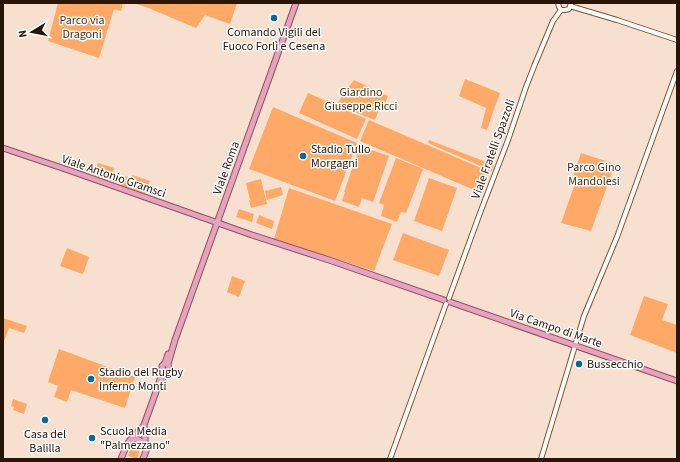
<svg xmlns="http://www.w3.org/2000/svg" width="680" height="462" font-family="'Source Sans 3',sans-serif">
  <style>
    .green { fill: #ffa968 }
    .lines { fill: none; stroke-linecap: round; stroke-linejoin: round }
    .minor-casing { stroke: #83522c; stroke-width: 6 }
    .major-casing { stroke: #974b60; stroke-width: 7 }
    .minor { stroke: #fff; stroke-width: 4 }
    .major { stroke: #e4a4bd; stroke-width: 5 }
    .poi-dot { fill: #026a98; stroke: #fff; stroke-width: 1.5 }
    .labels { text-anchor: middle; stroke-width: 3; stroke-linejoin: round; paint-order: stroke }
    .park-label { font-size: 12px; fill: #542c0a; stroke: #fff }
    .poi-label { font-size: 12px; fill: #2a1606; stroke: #fff; text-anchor: start }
    .street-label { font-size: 12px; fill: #2a1606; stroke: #fff }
  </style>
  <rect width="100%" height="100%" fill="#f7e0d0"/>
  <path class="green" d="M58,3H123L121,11L114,9L99,58L48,41Z
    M133,3H237L230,24L205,15L196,28L146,7Z
    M465,79L500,93L493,112L487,130L481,128L486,108L459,96Z
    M354,80L388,96L382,111L379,110L375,120L338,106L366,119L357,139L299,113L308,93L336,105Z
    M273,107L357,143L335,201L249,169Z
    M369,120L488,171L479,192L360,141Z
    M429,140L494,165L492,171L428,143Z
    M360,146L389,156L373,202L362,198L359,207L342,201L345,192H344Z
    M581,153L615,164L591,231L561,223L577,178L573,177Z
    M396,158L423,169L406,213L401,212L397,222L381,216L384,205L379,203Z
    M98,163L114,168L113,172L118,174L115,182L94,175Z
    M132,175L150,181L146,194L121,185L124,176L131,178Z
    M429,178L457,188L442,231L414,221Z
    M261,179L263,188L248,192L263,188L265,196L253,199L265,196L267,204L251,208L249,200H250L246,183Z
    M281,187L283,195L267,200L265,191Z
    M289,188L392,224L374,271L274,239Z
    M239,209L254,214L252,222L236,217Z
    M259,215L274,221L272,229L256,223Z
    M403,233L449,250L439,276L393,260Z
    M67,248L89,257L83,274L60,266Z
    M232,276L245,281L239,297L227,292Z
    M644,296L668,304L662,320L677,325V353L630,335Z
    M3,318L27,326L24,333L9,328L3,344Z
    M59,349L135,377L125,408L71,390L67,402L54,397L58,386L48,382Z
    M13,399L27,404L24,414L13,410L14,407L11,406Z
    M135,442L140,444L141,447L137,459L128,456L132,444Z"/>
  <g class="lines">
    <g class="minor-casing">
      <path id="minor" d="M558,3L559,7L561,10
        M570,6L617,20L677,40
        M561,10H565L569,9L571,3
        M449,298L480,213L508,140L526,87L535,64L553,21L561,10
        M390,459L446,304
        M541,459L584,316L617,237L677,71"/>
    </g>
    <g class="major-casing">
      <path id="major" d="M3,148L71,171L252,235L332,261L444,300
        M450,302L677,381
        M158,386L167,371L169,368L168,364L175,340L296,3
        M130,440C137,437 143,441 145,448
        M121,459L127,444L144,425L158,386L163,370L162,366L165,363L168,354
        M143,459L146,451L144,425"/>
    </g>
    <use href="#minor" class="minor"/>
    <use href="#major" class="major"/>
  </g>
  <g class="poi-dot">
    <circle cx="274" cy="18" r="4"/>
    <circle cx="303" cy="156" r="4"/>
    <circle cx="579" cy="364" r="4"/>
    <circle cx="91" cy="379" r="4"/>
    <circle cx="45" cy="420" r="4"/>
    <circle cx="92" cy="438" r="4"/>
  </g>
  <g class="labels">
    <g class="park-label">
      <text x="82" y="24">Parco via<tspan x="82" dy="14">Dragoni</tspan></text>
      <text x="361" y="96">Giardino<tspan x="361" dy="14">Giuseppe Ricci</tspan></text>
      <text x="594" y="171">Parco Gino<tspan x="594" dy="14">Mandolesi</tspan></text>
    </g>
    <g class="poi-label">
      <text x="274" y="36" text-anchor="middle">Comando Vigili del<tspan x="274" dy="14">Fuoco Forlì e Cesena</tspan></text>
      <text x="311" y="153">Stadio Tullo<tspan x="311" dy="14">Morgagni</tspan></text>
      <text x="587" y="368">Bussecchio</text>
      <text x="99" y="376">Stadio del Rugby<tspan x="99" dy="14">Inferno Monti</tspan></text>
      <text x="100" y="435">Scuola Media<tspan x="100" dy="14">"Palmezzano"</tspan></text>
      <text x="45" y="438" text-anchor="middle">Casa del<tspan x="45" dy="14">Balilla</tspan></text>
    </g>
    <g class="street-label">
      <text transform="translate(493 149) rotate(-70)" y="4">Viale Fratelli Spazzoli</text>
      <text transform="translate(226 168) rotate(-70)" y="4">Viale Roma</text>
      <text transform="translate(114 176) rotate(19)" y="4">Viale Antonio Gramsci</text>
      <text transform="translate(556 328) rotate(19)" y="4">Via Campo di Marte</text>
    </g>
  </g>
  <rect width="680" height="462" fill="none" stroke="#2a1606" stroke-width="8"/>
  <g transform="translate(32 32) rotate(260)" stroke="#ffffff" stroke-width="3" paint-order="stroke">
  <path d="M0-3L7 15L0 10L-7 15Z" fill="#2a1606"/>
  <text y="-6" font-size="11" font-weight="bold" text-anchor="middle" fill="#2a1606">N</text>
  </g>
</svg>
